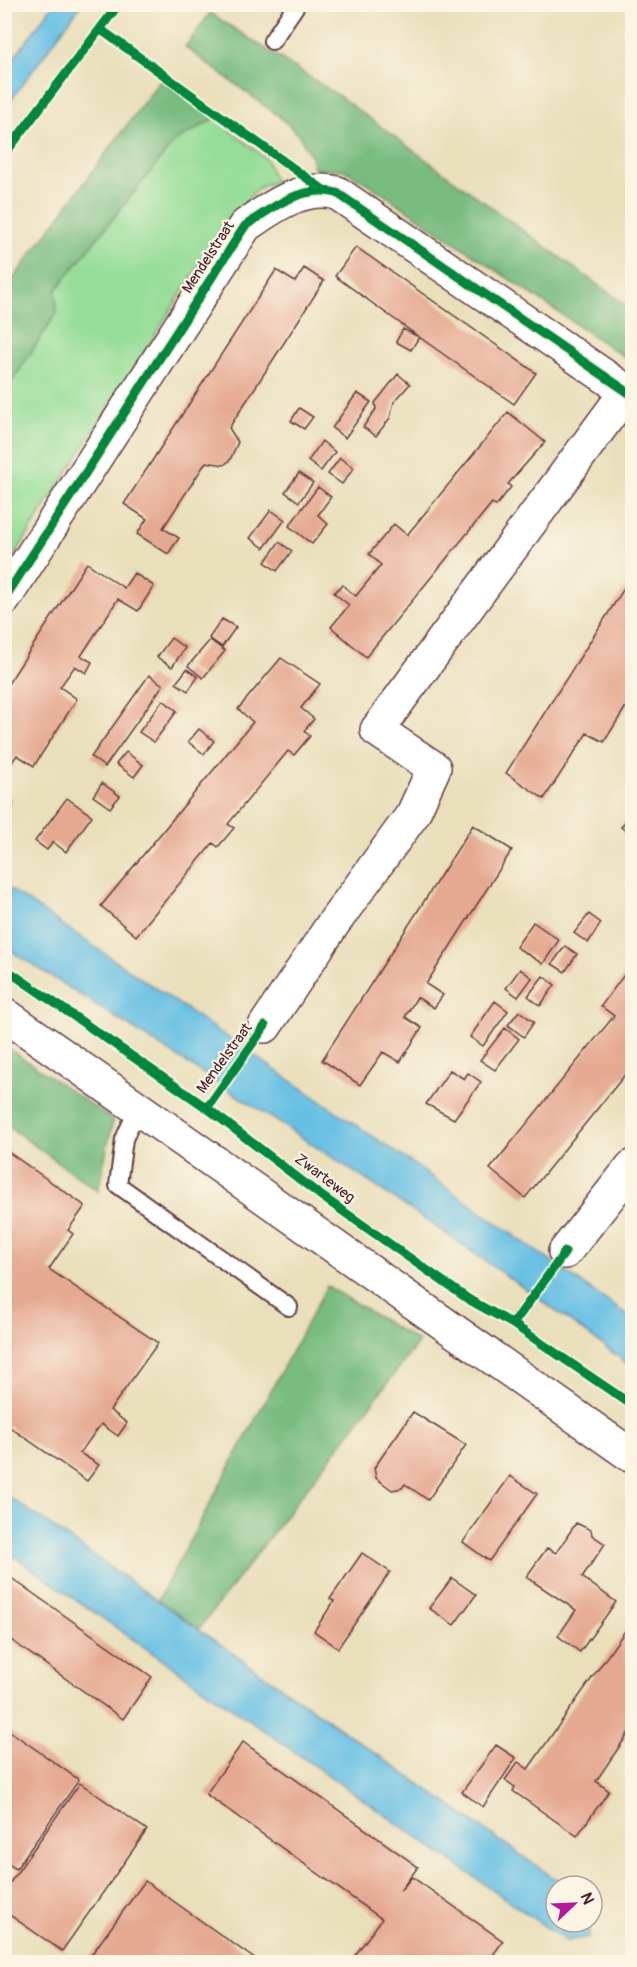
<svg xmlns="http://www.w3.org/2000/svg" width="637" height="1967" font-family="Pangolin,sans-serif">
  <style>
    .green { fill: #95dd98; stroke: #707e62; stroke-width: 1.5 }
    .forest { fill: #78bc80; stroke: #616e56; stroke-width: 1.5 }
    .water { fill: #66c0e4; stroke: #587088; stroke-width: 1.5 }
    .building { fill: #e5a891 }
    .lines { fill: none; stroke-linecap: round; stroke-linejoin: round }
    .service-casing { stroke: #623c41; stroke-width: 20 }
    .minor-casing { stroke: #623c41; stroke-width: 36 }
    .tertiary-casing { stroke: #623c41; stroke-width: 36 }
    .service { stroke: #fff; stroke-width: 16 }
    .minor { stroke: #fff; stroke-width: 33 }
    .tertiary { stroke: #fff; stroke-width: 33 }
    .cycleway-casing { stroke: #fcf5e5; stroke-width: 13 }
    .cycleway { stroke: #00873e; stroke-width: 9 }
    .labels { text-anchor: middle; stroke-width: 4.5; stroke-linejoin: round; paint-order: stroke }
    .street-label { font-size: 15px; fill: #4a1f2b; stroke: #fcf5e5 }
  </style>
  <rect width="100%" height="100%" fill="#fcf5e5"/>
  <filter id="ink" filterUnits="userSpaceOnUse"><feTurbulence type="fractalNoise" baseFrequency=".0167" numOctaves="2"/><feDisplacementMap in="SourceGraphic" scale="12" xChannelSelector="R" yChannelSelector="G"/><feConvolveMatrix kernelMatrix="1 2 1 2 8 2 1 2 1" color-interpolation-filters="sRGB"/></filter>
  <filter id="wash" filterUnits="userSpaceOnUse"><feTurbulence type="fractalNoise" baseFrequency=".008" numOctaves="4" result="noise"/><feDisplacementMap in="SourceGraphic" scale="24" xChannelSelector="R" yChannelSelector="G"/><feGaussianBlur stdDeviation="1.35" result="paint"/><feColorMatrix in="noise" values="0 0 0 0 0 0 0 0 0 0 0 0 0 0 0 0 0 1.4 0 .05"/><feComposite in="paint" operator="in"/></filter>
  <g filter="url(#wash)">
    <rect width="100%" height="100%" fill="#e9dfbb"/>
    <path class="green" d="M215,118L266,159L275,181L258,188L223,228L5,570V392L56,313V290L174,142Z"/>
    <path class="forest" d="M210,13L339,96L632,310V362L370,185L344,170L314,169L311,156L298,134L280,117L185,47Z
      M161,79L215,118L174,142L56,290L57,313L5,392V290Z
      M5,1046L113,1120L98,1191L5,1124Z
      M327,1286L419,1342L199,1629L158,1600Z"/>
    <path class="water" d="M53,5H81L5,108V70Z
      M4,885L409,1161L632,1319V1367C431,1216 217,1082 5,947Z
      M4,1493L565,1886H556V1922H588L589,1937L566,1941L5,1550Z"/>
    <g id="blocks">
      <path class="building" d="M356,247L536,373L514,404L419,337L411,350L396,342L403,329L419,337L335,276Z
        M304,268L324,281L229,428L238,442L230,460L224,465L206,462L163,528L179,538L168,554L137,534L147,519L124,504L276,270L295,282Z
        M398,374L410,384L394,402L390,418L376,436L363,427L376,409L375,403Z
        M357,393L371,402L345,438L332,428Z
        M299,408L313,417L304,429L291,421Z
        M508,412L545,442L508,484L511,487L496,506L492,503L366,657L331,627L349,605L334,593L342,585L356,596L381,565L369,554L394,524L407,535Z
        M322,441L335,452L321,471L308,461Z
        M340,458L354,468L342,484L328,474Z
        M299,473L313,483L299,502L285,492Z
        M318,487L331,497L318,515L328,524L312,544L289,526Z
        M271,510L285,520L264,548L250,538Z
        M279,542L292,551L277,571L265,562Z
        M87,563L124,588L134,573L154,586L138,611L118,599L81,656L92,662L86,673L75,666L60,687L77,699L34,766L17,755L4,774V690Z
        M632,576V697L604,742L587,733L544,799L506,773Z
        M222,619L236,627L222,647L209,638Z
        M171,638L185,648L172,667L157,657Z
        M210,640L225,651L203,678L188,666Z
        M281,658L320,684L301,708L314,719L304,731L310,736L294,755L288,751L228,824L234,828L218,847L213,843L136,936L101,906L253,722L238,709Z
        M187,669L198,677L188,691L176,683Z
        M149,675L163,685L105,767L91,757Z
        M163,700L177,711L154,742L139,732Z
        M199,729L214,741L204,754L188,742Z
        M126,752L143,765L134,777L116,764Z
        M102,783L120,796L110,808L93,796Z
        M5,794L12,799L5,810Z
        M67,798L92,816L66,852L53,842L47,850L35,841Z
        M632,812V835L621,827Z
        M473,825L512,850L426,984L443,995L434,1008L417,997L405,1017L422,1028L400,1062L383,1052L360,1085L322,1060Z
        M589,914L601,923L588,943L574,933Z
        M533,922L559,940L543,964L516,947Z
        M565,946L577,954L565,972L552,964Z
        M632,964V1066L525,1198L490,1169L614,1016L601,1006Z
        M520,969L532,978L518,997L506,988Z
        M543,976L555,985L540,1006L528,996Z
        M495,1001L508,1011L483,1046L470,1037Z
        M519,1011L534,1022L524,1037L508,1025Z
        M505,1028L519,1039L495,1070L480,1060Z
        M450,1070L464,1079L468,1073L481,1082L454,1119L426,1104Z
        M4,1149L85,1206L68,1230L73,1234L49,1269L158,1343L110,1410L127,1423L118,1436L101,1424L80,1453L99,1465L87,1481L4,1423Z
        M413,1412L466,1445L428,1500L405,1484L402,1488L392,1490L376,1478L374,1468Z
        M510,1476L537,1494L489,1561L463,1542Z
        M576,1523L591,1530L592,1535L605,1544L582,1577L616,1602L580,1652L558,1636L576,1610L526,1577L547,1548L556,1553Z
        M362,1553L390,1572L338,1648L314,1631L334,1601L330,1599Z
        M4,1573L152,1677L123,1719L4,1635Z
        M452,1578L476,1595L454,1625L429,1608Z
        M632,1621V1728L596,1781L609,1791L577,1836L513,1791L515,1787L505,1780L518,1762L528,1769Z
        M4,1727L79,1780L16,1869L4,1861Z
        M243,1742L418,1867L400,1891L412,1877L503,1941L488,1962H350L382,1919L206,1794Z
        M496,1745L516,1758L483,1807L462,1792Z
        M80,1783L147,1830L62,1951L4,1911V1891Z
        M145,1881L259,1962H86Z"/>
    </g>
  </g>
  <g filter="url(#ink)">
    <use href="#blocks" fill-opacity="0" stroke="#623c41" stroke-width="1.5"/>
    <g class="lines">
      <g class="service-casing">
        <path id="service" d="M272,41L297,4
          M138,1108L124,1139L118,1185L289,1307"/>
      </g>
      <g class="minor-casing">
        <path id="minor" d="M4,599L245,226C272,207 303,184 337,193L632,395
          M265,1026L333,924L413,814L434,768L377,730L627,391
          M565,1252L632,1167"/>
      </g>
      <g class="tertiary-casing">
        <path id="tertiary" d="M4,1014L632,1456"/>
      </g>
      <use href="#service" class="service"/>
      <use href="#minor" class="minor"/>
      <use href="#tertiary" class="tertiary"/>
      <g class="cycleway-casing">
        <path id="cycleway" d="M100,29L322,189
          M4,155L119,4
          M4,599L245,226C272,207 303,184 337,193L632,395
          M4,968L207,1108L320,1195L468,1299L513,1324L632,1405
          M207,1108L265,1026
          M513,1324L565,1252"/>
      </g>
      <use href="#cycleway" class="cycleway"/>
    </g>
  </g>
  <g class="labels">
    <g class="street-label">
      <text transform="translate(208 257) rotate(-57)" y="5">Mendelstraat</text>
      <text transform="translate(224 1058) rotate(-54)" y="5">Mendelstraat</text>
      <text transform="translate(325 1178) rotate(37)" y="5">Zwarteweg</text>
    </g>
  </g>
  <rect width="637" height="1967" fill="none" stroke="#fcf5e5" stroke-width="24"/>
  <g transform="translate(574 1904) rotate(67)"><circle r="28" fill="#fcf5e5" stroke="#b59f9b" stroke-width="1.5"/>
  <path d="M0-4.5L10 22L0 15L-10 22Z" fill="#b5179e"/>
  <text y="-9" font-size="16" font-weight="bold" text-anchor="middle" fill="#4a1f2b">N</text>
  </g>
</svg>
